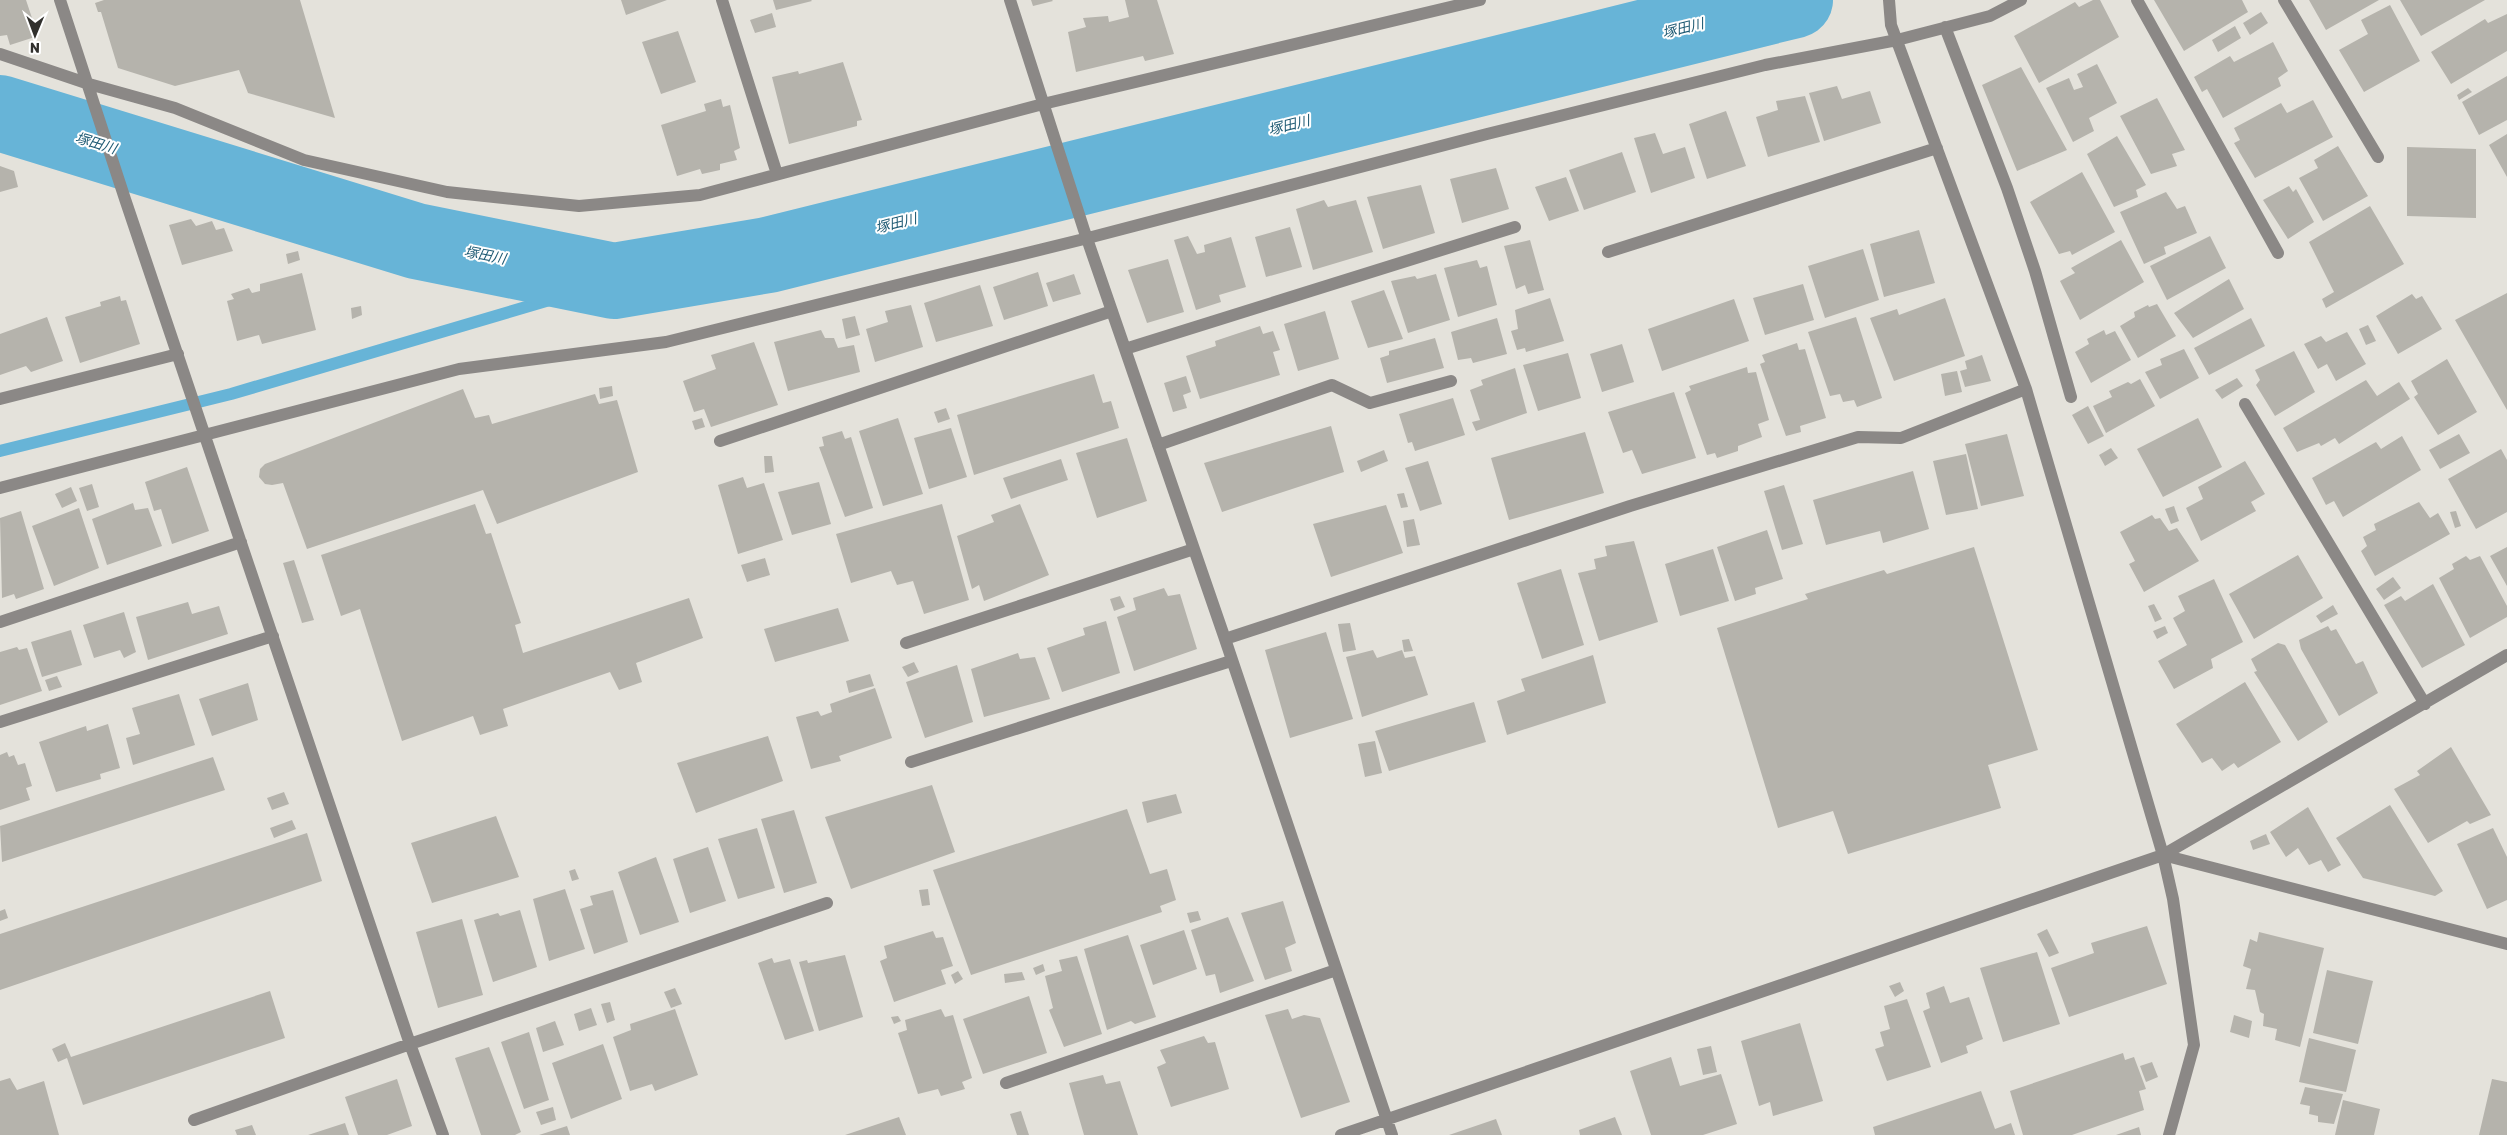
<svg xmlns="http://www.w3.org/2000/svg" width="2507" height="1135" font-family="Rubik,'Noto Sans JP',sans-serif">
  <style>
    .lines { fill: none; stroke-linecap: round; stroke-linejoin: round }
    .stream { stroke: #67b4d7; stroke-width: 12 }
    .river { stroke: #67b4d7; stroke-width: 76 }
    .building { fill: #b5b3ac }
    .minor { stroke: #8b8886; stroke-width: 12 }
    .labels { text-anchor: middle; stroke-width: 4; stroke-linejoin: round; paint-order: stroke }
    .water-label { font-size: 14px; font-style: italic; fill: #1e5a73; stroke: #fff }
  </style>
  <rect width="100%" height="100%" fill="#e4e2db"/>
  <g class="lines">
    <path class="stream" d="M0,451L231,394L614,281"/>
    <path class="river" d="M0,113L416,241L614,281L768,255L1795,0"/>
  </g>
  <path class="building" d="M0,0H26L38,36L10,45L7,35L0,36Z
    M104,0H300L335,118L248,93L239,70L175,86L118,68L101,12H98L95,3Z
    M621,0H667L626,15Z
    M773,0H811L812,1L776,10Z
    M1031,0H1052L1053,1L1033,6Z
    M1125,0H1157L1174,54L1145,61L1143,56L1076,72L1068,32L1086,27L1083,18L1108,16L1109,22L1129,17Z
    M2093,0H2100L2119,37L2039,83L2014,36L2075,2L2079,7Z
    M2154,0H2242L2248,12L2184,51Z
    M2309,0H2379L2326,30Z
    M2400,0H2485L2421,36Z
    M2390,5L2420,61L2364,92L2339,50L2368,34L2361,20Z
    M2261,12L2268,23L2250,35L2243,23Z
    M772,13L776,27L755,33L750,20Z
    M2507,14V51L2451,84L2431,52L2485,19L2488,23Z
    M2235,26L2241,38L2218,52L2212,40Z
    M678,31L696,82L661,94L642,42Z
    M2273,42L2288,71L2278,78L2281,86L2223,118L2207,89L2202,92L2194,77L2230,56L2234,62Z
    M843,62L862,120L857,121V126L789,144L772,77L798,71L799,74Z
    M2097,64L2117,103L2089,118L2094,131L2073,142L2046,88L2069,78L2074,90L2083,87L2077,74Z
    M2021,67L2067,150L2017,171L1982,85Z
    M2507,76V120L2479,135L2462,102Z
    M1837,86L1842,99L1870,91L1881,123L1824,141L1809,93Z
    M2468,88L2472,92L2459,100L2457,95Z
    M1805,96L1820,142L1768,157L1756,117L1778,110L1776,101Z
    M2157,98L2185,150L2172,154L2177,166L2151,174L2120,116Z
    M721,99L723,107L730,105L740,148L734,151L737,160L720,164V170L702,174L700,169L677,176L661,125L706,111L704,104Z
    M2313,100L2333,137L2255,178L2234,143L2240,140L2234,128L2281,103L2287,113Z
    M1726,111L1746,166L1707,179L1689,124Z
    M1655,133L1663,154L1685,147L1695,178L1651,193L1634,138Z
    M2507,134V177L2489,145Z
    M2117,136L2146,185L2136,190L2138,197L2114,207L2087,154Z
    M2338,146L2368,196L2323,221L2299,178L2318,168L2314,160Z
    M2407,147L2476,149V218L2407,216Z
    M1622,152L1636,192L1584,210L1569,170Z
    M0,166L14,171L18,187L0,192Z
    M1496,168L1509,209L1462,223L1450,179Z
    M2082,172L2115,232L2072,255L2070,251L2059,254L2030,202Z
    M1566,177L1579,211L1549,221L1535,187Z
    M1421,185L1435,233L1383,249L1367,197Z
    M2289,186L2293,192L2296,189L2314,222L2288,239L2263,200Z
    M2166,192L2177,209L2185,206L2197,233L2164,247L2166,254L2144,264L2120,212Z
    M1324,200L1328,207L1356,200L1373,252L1313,270L1296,209Z
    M2370,206L2404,264L2326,308L2322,299L2334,292L2309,242Z
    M191,219L196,226L212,221L216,230L224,228L233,251L182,265L169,225Z
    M1290,227L1302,267L1266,277L1255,237Z
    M1919,230L1935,283L1884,297L1870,244Z
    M1188,236L1197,254L1205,252L1204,245L1231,237L1246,287L1219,295L1221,302L1196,310L1174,240Z
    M2210,236L2226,268L2167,300L2150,266Z
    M1530,240L1544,290L1528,294L1525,285L1516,289L1504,246Z
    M2121,240L2144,282L2080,320L2060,281L2075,273L2071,268Z
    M1863,249L1879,300L1825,318L1808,266Z
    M298,251L300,260L288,264L286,254Z
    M1168,259L1184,312L1147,323L1128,270Z
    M1477,260L1480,268L1487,266L1497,305L1458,317L1444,268Z
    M1038,272L1048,306L1004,320L993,287Z
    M302,273L316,330L262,344L259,335L237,341L227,301L234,299L231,294L249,288L252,293L260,291V284Z
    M1074,274L1081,294L1053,302L1046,283Z
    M1436,274L1450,320L1408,333L1391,281L1415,276L1417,279Z
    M2229,279L2244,309L2193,338L2174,313Z
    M1803,284L1814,320L1765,335L1753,298Z
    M980,285L993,326L936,342L924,303Z
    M1384,290L1403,339L1368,348L1351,301Z
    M2507,293V410L2455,320Z
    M2412,294L2416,299L2422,296L2442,329L2398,354L2376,316Z
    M120,296L121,301L126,300L140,344L80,363L65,317L101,306L100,302Z
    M1550,298L1564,341L1526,352L1525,348L1517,350L1511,331L1518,329L1515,310Z
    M1945,298L1965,356L1894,381L1870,318L1897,309L1899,315Z
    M1734,299L1749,341L1662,371L1648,329Z
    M2157,304L2176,336L2138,358L2120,326L2135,317L2134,312L2148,305L2149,307Z
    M911,305L923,347L875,362L866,329L888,322L885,311Z
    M361,306L362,315L352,319L351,308Z
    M1325,311L1339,359L1298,371L1284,324Z
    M855,316L860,335L846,339L842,319Z
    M47,317L63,361L31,372L26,366L0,375V334Z
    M1856,317L1882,398L1857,407L1854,400L1843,402L1840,394L1830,396L1808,332Z
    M1497,318L1507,354L1473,363L1471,358L1458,360L1451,332Z
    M2251,318L2265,346L2209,375L2194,348Z
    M2368,325L2376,341L2366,345L2359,329Z
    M1260,326L1263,334L1273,331L1280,350L1273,352L1280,375L1200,399L1186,356L1216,346L1215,341Z
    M821,330L825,338H834L838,348L854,345L860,372L788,391L774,342Z
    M2104,330L2106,335L2115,331L2131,360L2091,383L2075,352L2089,344L2087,339Z
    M2347,332L2366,364L2336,381L2327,364L2318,369L2304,344L2321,336L2326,342Z
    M1435,338L1444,368L1387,383L1380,358L1389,355V351Z
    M754,342L778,405L711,427L704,409L694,412L683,381L716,369L711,355Z
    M1797,343L1799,350L1805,349L1826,418L1800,426L1801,432L1786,436L1760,364L1765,362L1762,355Z
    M1622,344L1634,382L1602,392L1590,354Z
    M2184,349L2199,378L2160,399L2145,372L2162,365L2160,359Z
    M2294,351L2315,392L2275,416L2256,385L2260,380L2255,370Z
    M1568,353L1581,398L1538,411L1523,365Z
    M1982,355L1991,381L1965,387L1960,371L1967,369L1965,361Z
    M2447,359L2477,412L2438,435L2414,397L2418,394L2411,381Z
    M1747,367L1748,373L1756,372L1769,420L1758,424L1762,437L1738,446V451L1717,458L1715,453L1707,455L1685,393L1691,390L1689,386Z
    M1515,368L1527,413L1476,431L1472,422L1480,420L1470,390L1483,385L1481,380Z
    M1957,371L1962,392L1945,396L1941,374Z
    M1094,374L1103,403L1111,401L1119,428L974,475L957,415Z
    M1186,376L1191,392L1183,395L1187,408L1173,412L1164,383Z
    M2237,378L2243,386L2222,399L2215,390Z
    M2140,379L2155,406L2106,433L2093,406L2112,397L2109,391L2128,382L2131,384Z
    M2366,380L2377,396L2399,382L2410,399L2339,444L2335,438L2321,446L2319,443L2297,452L2283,428Z
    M612,386L613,396L600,399L599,388Z
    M463,389L475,418L489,415L492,424L595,394L599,404L617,400L638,472L497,524L483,490L307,549L283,483L272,485L265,484L259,477L260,469L265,464Z
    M1674,392L1696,458L1642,474L1632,450L1623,453L1608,412Z
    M1453,398L1465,435L1415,451L1412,442L1408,443L1399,414Z
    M2088,406L2104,436L2088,444L2072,415Z
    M946,408L950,419L938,423L934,412Z
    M702,418L705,427L695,430L692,421Z
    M898,418L923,494L883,506L859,431Z
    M2198,418L2222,467L2163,497L2137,449Z
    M1331,426L1344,472L1222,512L1204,463Z
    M951,428L967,477L929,489L914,438Z
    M842,431L845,439L851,437L873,508L845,517L819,447L824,446L822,437Z
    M1585,432L1604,493L1509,520L1491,458Z
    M2007,434L2024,496L1981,506L1965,444Z
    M2459,434L2470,453L2440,469L2429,450Z
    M2402,436L2421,470L2343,517L2334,501L2326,505L2312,478L2376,442L2381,449Z
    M1127,438L1147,501L1097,518L1076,453Z
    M2111,448L2118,458L2105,466L2099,455Z
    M2501,449L2507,460V512L2476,529L2448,479Z
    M1384,450L1388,461L1361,472L1357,461Z
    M1966,454L1978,509L1946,515L1933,461Z
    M764,456H772L774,472L765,473Z
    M1061,459L1068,480L1011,499L1003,478Z
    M1428,461L1442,504L1420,511L1405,468Z
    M2245,461L2265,494L2251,502L2256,511L2201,541L2186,508L2203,499L2198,487Z
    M187,467L209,531L172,544L161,509L154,511L145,482Z
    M1913,471L1929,529L1883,543L1880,531L1826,545L1813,500Z
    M743,477L747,488L764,483L783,540L738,554L718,485Z
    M819,482L831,524L792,535L778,492Z
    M92,484L99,507L87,511L79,488Z
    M1784,485L1803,544L1782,550L1764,491Z
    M71,487L77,501L62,508L55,494Z
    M1404,493L1408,507L1401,508L1397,494Z
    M2419,502L2430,518L2438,513L2450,534L2375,576L2361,551L2367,546L2363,537L2376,530L2374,524Z
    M133,503L135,510L148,508L162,546L107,565L92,519Z
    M475,504L486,534L491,533L521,623L515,625L523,653L689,598L703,638L636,663L642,682L619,690L610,672L503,709L508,726L480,735L473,716L402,741L360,609L341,616L321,555Z
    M942,504L969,600L924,614L913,581L897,585L891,571L851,583L836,534Z
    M1020,504L1049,575L984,601L979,585L972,589L957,536L994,522L991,515Z
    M1386,505L1403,553L1331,577L1313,524Z
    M2174,506L2179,521L2171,524L2165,509Z
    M79,508L99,568L54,586L32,526Z
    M21,511L44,589L16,599L14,594L2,598L0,518Z
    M2456,511L2461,526L2455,528L2450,512Z
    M2152,515L2155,519L2160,518L2169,531L2177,528L2199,561L2144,592L2129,564L2135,561L2120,532Z
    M1414,519L1420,545L1407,547L1403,521Z
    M1767,530L1783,579L1755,588L1756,594L1735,601L1717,547Z
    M1634,541L1658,622L1599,641L1578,573L1596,569L1594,559L1607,556L1605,546Z
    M1974,547L2038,750L1988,765L2001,808L1848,854L1833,811L1778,828L1717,628L1808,599L1805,594L1884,570L1887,574Z
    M2507,547V586L2490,556Z
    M1713,549L1729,601L1680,616L1665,564Z
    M2298,555L2323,598L2254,639L2229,594Z
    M2466,556L2470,560L2480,556L2507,606V617L2470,638L2439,578L2454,569L2452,564Z
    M765,558L770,575L747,582L741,565Z
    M294,560L314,620L302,623L283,563Z
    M1561,569L1584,645L1542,659L1517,583Z
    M2393,577L2401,588L2384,600L2376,589Z
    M2214,579L2243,642L2211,659L2213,668L2174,689L2158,661L2187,645L2173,618L2185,611L2178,596Z
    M2433,584L2465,645L2422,668L2384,605L2401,596L2405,601Z
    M1164,588L1168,596L1180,594L1197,649L1134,671L1117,617L1136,610L1133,598Z
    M1120,596L1125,607L1114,611L1110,599Z
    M188,602L192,614L219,606L228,634L148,660L136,617Z
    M2154,604L2162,619L2155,622L2148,606Z
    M2333,605L2338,614L2321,623L2316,616Z
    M838,608L849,641L775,662L764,629Z
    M124,612L136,652L124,658L120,650L94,658L83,625Z
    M1106,621L1120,673L1062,692L1047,648L1085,635L1083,628Z
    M1350,623L1356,650L1343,652L1338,624Z
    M2165,626L2168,633L2157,639L2153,631Z
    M2328,626L2331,631L2336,629L2356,664L2363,661L2378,693L2339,716L2301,649L2299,640Z
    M71,630L82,665L42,677L31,642Z
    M1326,632L1353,719L1290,738L1265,650Z
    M1409,639L1413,651L1404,652L1402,640Z
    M2278,643L2285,645L2328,722L2298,741L2254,672L2257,671L2251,659Z
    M17,647L19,650L27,648L42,691L0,705V652Z
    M1373,650L1377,658L1402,650L1405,658L1415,656L1428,695L1362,717L1346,657Z
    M1018,653L1020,659L1035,657L1050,699L984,717L971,669Z
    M1593,655L1606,703L1507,735L1497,701L1525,691L1521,679Z
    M914,662L919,672L908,677L902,667Z
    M957,665L973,722L925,738L906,682Z
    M870,674L874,686L849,693L846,681Z
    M57,676L62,687L49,691L45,680Z
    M2245,682L2281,742L2238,768L2234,763L2222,771L2212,758L2202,763L2176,724Z
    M248,683L258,720L212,736L199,699Z
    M875,688L892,738L839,756L841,761L811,769L796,717L818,711L821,716L832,712L830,704Z
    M179,694L195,745L133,765L126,738L140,734L132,708Z
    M1474,702L1486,742L1389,771L1375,731Z
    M108,724L120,768L100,774L101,779L56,792L39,742L86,726L87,731Z
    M768,736L783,781L696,813L677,763Z
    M1375,741L1382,773L1365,777L1358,744Z
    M2451,747L2491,815L2470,824L2467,821L2428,843L2394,789L2420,775L2417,771Z
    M7,752L9,757L14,755L18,765L25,763L32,786L26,788L30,800L0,810V755Z
    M213,757L225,790L2,862L0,826Z
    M932,785L955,852L851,889L825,817Z
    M284,792L289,804L272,810L267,798Z
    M1176,794L1182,813L1147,823L1142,802Z
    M2390,805L2443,891L2435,896L2363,878L2336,838Z
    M2308,807L2341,865L2328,872L2321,860L2309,865L2298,848L2286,857L2270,832Z
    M1127,809L1150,874L1167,869L1176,900L1160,906L1162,912L971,975L933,870Z
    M794,810L817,883L784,893L761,819Z
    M496,816L519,877L432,903L411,843Z
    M292,820L296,829L274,838L270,828Z
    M757,828L775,888L738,899L718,839Z
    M2493,828L2507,857V900L2487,909L2457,844Z
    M307,833L322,881L0,990V934Z
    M2266,834L2270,844L2253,850L2250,841Z
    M708,847L726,901L690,913L673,859Z
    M656,857L679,922L640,935L618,872Z
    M575,869L579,879L572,881L569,871Z
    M565,889L585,949L549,961L533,899Z
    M928,889L930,905L922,906L919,890Z
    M613,890L628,942L594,954L580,909L593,905L590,896Z
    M1283,901L1296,943L1285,948L1292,971L1265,980L1241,913Z
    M5,909L8,918L0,921V911Z
    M520,910L537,967L493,982L474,920L498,913L500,916Z
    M1198,911L1201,920L1190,923L1187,913Z
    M1228,917L1254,981L1220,993L1215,974L1206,976L1191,930Z
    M462,919L483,995L438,1008L416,932Z
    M2147,926L2167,984L2069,1017L2051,968L2094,953L2091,943Z
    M2047,929L2059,953L2049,957L2037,934Z
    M1184,930L1197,969L1153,985L1140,945Z
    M933,931L936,938L943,937L953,966L941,970L946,984L894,1002L880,961L887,958L884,946Z
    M2259,932L2324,948L2300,1047L2275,1040L2277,1029L2263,1026L2264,1014L2260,1012L2255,990L2246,989L2251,969L2243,966L2250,939L2257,942Z
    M1128,935L1156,1017L1135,1024L1131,1021L1107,1030L1084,949Z
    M2037,952L2060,1024L2003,1042L1980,968Z
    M845,955L863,1017L819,1031L799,962L807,960L808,963Z
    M1077,956L1102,1034L1064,1047L1049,1010L1053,1008L1045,976L1062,971L1059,960Z
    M772,958L774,963L790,959L814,1031L785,1040L758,963Z
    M1043,964L1045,971L1036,975L1033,968Z
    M2327,970L2373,981L2358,1044L2313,1033Z
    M958,971L963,979L955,984L951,975Z
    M1022,972L1025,980L1005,983L1004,974Z
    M1900,982L1904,991L1895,997L1889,986Z
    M1944,986L1950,1003L1969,997L1983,1039L1966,1046L1968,1053L1941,1063L1923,1011L1930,1008L1926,993Z
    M675,988L682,1004L671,1008L664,992Z
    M270,991L285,1038L83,1105L67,1058L58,1062L52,1049L65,1043L71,1057Z
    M1029,996L1047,1053L983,1074L963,1019Z
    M1907,999L1931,1067L1887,1081L1875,1049L1884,1046L1880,1032L1890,1029L1884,1006Z
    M610,1002L615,1020L607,1023L601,1004Z
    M591,1008L597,1025L579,1031L574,1014Z
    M675,1009L698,1075L655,1091L652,1084L630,1091L613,1037L631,1030L630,1024Z
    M941,1009L945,1017L953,1015L972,1078L962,1082L965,1089L941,1096L938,1089L918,1094L898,1033L907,1030L905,1020Z
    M1288,1009L1292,1019L1304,1015L1320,1018L1350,1102L1301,1118L1265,1015Z
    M2234,1015L2252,1021L2249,1038L2230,1032Z
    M898,1016L901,1021L894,1024L891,1017Z
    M555,1021L564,1045L543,1052L536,1028Z
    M1800,1023L1823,1101L1773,1116L1770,1102L1759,1106L1741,1041Z
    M529,1032L549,1100L524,1109L501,1042Z
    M1204,1036L1208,1043L1215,1042L1229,1089L1171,1107L1157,1067L1166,1063L1160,1050Z
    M2309,1038L2356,1050L2346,1092L2299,1082Z
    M603,1044L622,1099L571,1119L552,1063Z
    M1711,1046L1717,1072L1703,1075L1697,1049Z
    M489,1047L521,1132L515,1135H481L455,1058Z
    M2123,1053L2125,1060L2134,1057L2146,1089L2139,1091L2144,1110L2072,1135H2023L2010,1091Z
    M1671,1057L1680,1086L1721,1074L1737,1124L1703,1135H1651L1630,1071Z
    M2152,1062L2158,1077L2146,1082L2140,1066Z
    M1103,1075L1106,1084L1120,1081L1138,1135H1084L1069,1083Z
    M10,1078L17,1090L44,1081L59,1135H0V1081Z
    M397,1079L412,1126L387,1135H358L345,1097Z
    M2492,1079L2507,1082V1135H2479Z
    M2305,1087L2343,1094L2334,1124L2318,1122V1116L2309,1114L2310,1106L2300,1104Z
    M1981,1091L1995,1129L2011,1123L2015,1135H1875L1873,1127Z
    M2343,1100L2380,1109L2374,1135H2335Z
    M553,1107L556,1120L541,1125L536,1112Z
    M1021,1111L1029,1135H1017L1010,1114Z
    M899,1117L906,1135H845Z
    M1615,1117L1622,1135H1580L1579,1130Z
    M1496,1119L1502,1135H1449Z
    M345,1123L349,1135H308Z
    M252,1125L256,1135H237L235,1130Z
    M567,1126L570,1135H539Z
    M2139,1127L2141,1135H2116Z"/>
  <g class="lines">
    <path class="minor" d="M60,0L125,199L410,1044L443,1135
      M722,0L777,174
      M1010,0L1084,230L1225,639L1392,1135
      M1889,0L1891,25L2026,389L2163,855L2173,899L2194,1045L2169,1135
      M2137,0L2278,253
      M2284,0L2378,157
      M1945,27L2007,188L2035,271L2071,397
      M0,54L89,84L175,108L304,160L447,192L579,206L700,195L1043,104L1480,0
      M1608,252L1937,148
      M1125,349L1515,227
      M0,399L178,354
      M2245,404L2425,704
      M720,441L1112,311
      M1158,445L1332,385L1370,403L1451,381
      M0,488L459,369L666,342L1088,238L1487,134L1765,65L1897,40L1990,16L2021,0
      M0,622L241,542
      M1225,639L1630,506L1858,437L1901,438L2026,389
      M906,643L1194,549
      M0,722L273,636
      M911,762L1231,661
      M2163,855L2507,944
      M1006,1083L1336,970
      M194,1120L410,1044L827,903
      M1341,1135L2163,855L2507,655"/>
  </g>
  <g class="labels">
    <g class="water-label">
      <text transform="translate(1683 28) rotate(-14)" y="5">塚田川</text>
      <text transform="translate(1289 125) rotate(-14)" y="5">塚田川</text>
      <text transform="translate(96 143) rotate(17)" y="5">塚田川</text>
      <text transform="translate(896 223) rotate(-14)" y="5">塚田川</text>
      <text transform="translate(485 255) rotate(11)" y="5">塚田川</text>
    </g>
  </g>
  <g transform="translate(35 35) rotate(181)" stroke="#ffffff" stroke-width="4" paint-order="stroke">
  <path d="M0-4L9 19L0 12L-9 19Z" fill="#31302d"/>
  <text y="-8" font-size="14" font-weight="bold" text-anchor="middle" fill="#31302d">N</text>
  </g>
</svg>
